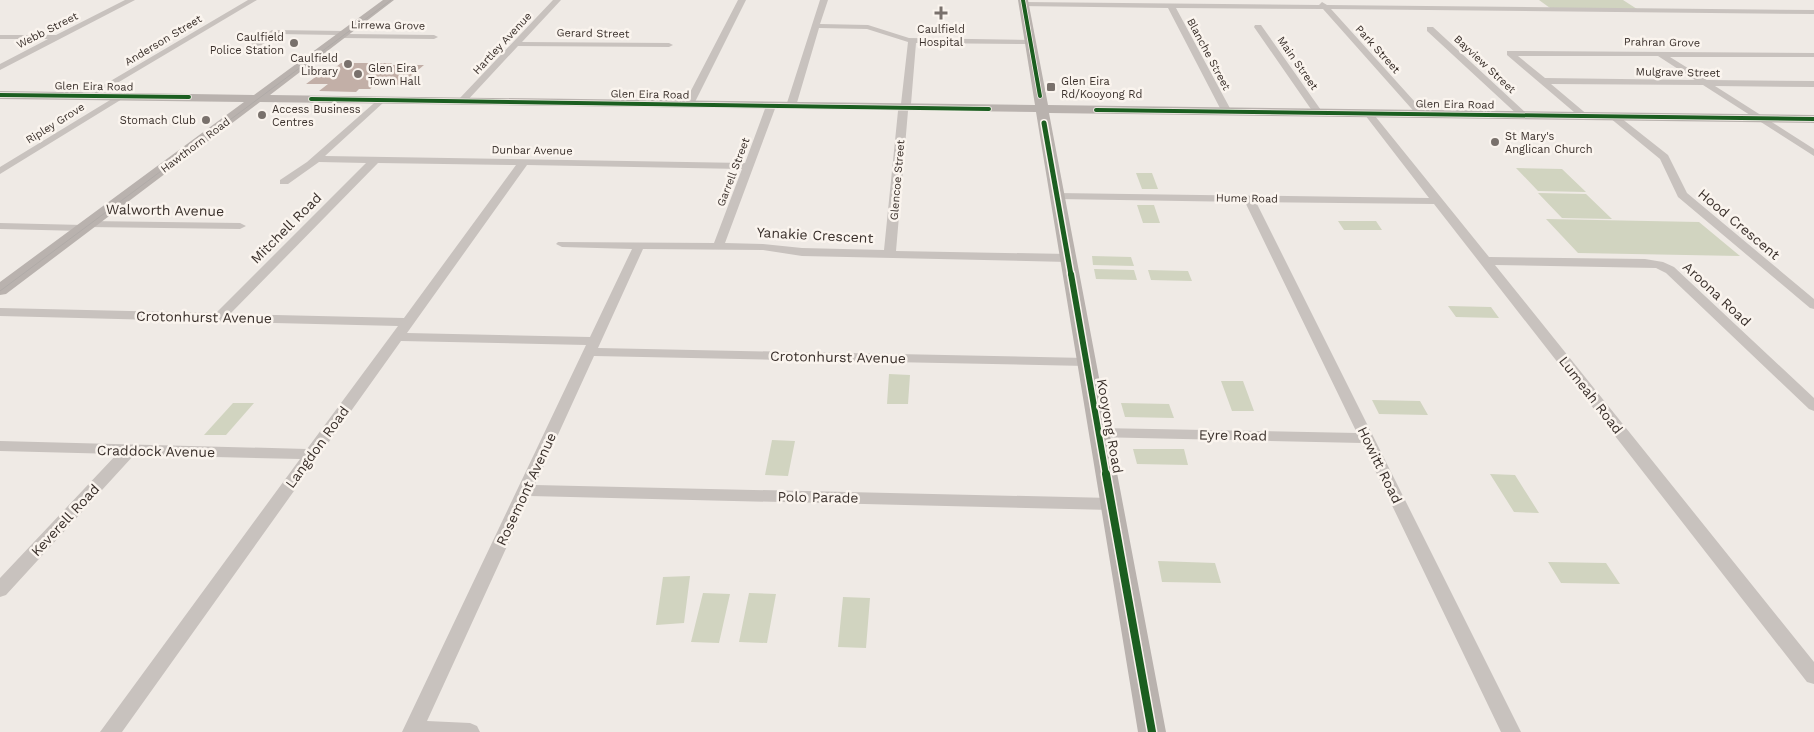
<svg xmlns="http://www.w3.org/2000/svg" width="1814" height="732" font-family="'Work Sans',sans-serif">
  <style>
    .green { fill: #d1d4c0 }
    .building { fill: #c2afa7 }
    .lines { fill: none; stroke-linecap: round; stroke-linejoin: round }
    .street { fill: #c8c2be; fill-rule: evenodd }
    .secondary { fill: #b9b2ae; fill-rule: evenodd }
    .tram { stroke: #b0aba8; stroke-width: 1 }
    .cycleway-far3-casing { stroke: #faf4ee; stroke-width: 5.5 }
    .cycleway-far2-casing { stroke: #faf4ee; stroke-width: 8 }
    .cycleway-far1-casing { stroke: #faf4ee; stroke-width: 9 }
    .cycleway-casing { stroke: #faf4ee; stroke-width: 11 }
    .cycleway-far3 { stroke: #1b5e20; stroke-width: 4 }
    .cycleway-far2 { stroke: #1b5e20; stroke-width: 5 }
    .cycleway-far1 { stroke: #1b5e20; stroke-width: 6 }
    .cycleway { stroke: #1b5e20; stroke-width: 8 }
    .poi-dot { fill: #79716c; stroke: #faf4ee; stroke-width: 2 }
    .labels { text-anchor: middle; stroke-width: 5; stroke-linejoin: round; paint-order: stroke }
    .far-street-label { font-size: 11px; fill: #3a302b; stroke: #faf4ee }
    .far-poi-label { font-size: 11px; fill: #3a302b; stroke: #faf4ee; text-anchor: start }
    .street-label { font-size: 14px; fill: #3a302b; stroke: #faf4ee }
  </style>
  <rect width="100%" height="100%" fill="#efeae5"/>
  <path class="green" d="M1539,0H1623L1637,9L1550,8Z
    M1516,168L1562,169L1586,192L1538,191Z
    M1136,173H1152L1158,189H1142Z
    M1538,193L1586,194L1612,219L1562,218Z
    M1137,205H1154L1160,223H1143Z
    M1546,219L1699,222L1740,256L1578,253Z
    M1338,221H1376L1382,230H1344Z
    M1092,256L1131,257L1134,266L1093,265Z
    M1094,269L1134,270L1137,280L1096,279Z
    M1148,270L1188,271L1192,281L1151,280Z
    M1448,306L1491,307L1499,318L1456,317Z
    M889,374L910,375L908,404H887Z
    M1221,381H1243L1254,411H1232Z
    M1372,400L1420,401L1428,415L1379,414Z
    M233,403H254L226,435H204Z
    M1121,403L1169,404L1174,418L1125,417Z
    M772,440L795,441L788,476L765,475Z
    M1133,449H1184L1188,465L1137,464Z
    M1490,474L1515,475L1539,513L1514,512Z
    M1158,561L1215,563L1221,583L1162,582Z
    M1548,562L1606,563L1620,584L1561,583Z
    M690,576L684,623L656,625L663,577Z
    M703,593L730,594L719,643L691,642Z
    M749,593L776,594L767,643L739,642Z
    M843,597L870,598L866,648L838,647Z"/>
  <path class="building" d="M341,63H392L390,65H424L400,85L375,84L370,89H359L356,92L319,91L328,84H306L329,67H336Z"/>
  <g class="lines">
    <path class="street" d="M125,0H135L0,70V64L48,39H0V35H56Z
      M248,0H257L92,98L85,96Z
      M553,0H561L522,42L669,43L673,45L669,47L518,46L465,103H459V99Z
      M738,0H746L694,104L686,106L684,104Z
      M820,0H828L820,24L868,25L909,38L1033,40L1034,42L1030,44L916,43L911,104L908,111L896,251L1068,254L1074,258L1068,262L802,256L763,250L643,249L598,348L1086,358L1093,362L1086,366L594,356L535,485L1111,498L1117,500L1119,504L1117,508L1111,510L530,496L427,721L470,723L477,726L480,732H402L586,345L401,341L122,732H100L300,459L134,455L6,595L0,597V578L117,454L0,451V441L307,449L398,326L0,316V308L216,313L366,163L319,162L288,184H280V180L307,162L381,97L384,98V102L325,156L745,163L766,106L774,104L776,106L725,243L763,244L802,248L884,250L898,111L901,104L908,42L867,29L819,28L796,106L788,108L786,106ZM378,163L516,165L404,318L230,314ZM527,165L742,169L714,243L558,242L556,244L562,247L632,249L590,337L407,333Z
      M1023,2L1319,5L1322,2L1327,5L1814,10V14L1331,9L1424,112L1426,114L1421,117L1418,116L1323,9L1176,8L1232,112L1227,115L1222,112L1168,8L1020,6L1019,4Z
      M1255,25H1261L1323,113L1321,115H1315L1254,27Z
      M1427,27H1433L1526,113V117H1520L1427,31Z
      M272,30L345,31L348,34L434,35L438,37L434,39L341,38L338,35L277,34L250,53H244V49Z
      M1507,51L1814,53V57H1670L1707,80L1814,81V87L1715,86L1814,149V156L1703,85L1551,84L1589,116L1581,118L1507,55ZM1518,56H1658L1695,80L1545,78Z
      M120,94L127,96L0,174V167Z
      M1365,111H1371L1489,257L1645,259L1663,262L1674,267L1814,398V411L1809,409L1666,273L1656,268L1495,265L1814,662V684L1807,682L1434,204L1256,202L1521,732H1501L1362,443L1094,437L1092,433L1094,429L1099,428L1357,433L1245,202L1057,199L1052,196L1057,193L1429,198L1365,115Z
      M1610,114H1616L1668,155L1687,193L1814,299V309L1810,308L1678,197L1660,159L1610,118Z
      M88,221L240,223L246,226L240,229L88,227L83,231L0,229V223L83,225Z"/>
    <path class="secondary" d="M383,0H394L270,95L1035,105L1018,0H1028L1048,105L1814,115V123L1049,113L1166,732H1138L1036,112L260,102L6,294L0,295V282L244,102L0,99V91L254,95Z"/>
    <path class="tram" d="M0,291L391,0"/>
    <g class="cycleway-far3-casing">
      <path id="cycleway-far3" d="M1023,0L1040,96
        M0,95L189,97
        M311,99L989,109
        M1096,110L1814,119"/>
    </g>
    <g class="cycleway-far2-casing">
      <path id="cycleway-far2" d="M1044,123L1071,275"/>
    </g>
    <g class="cycleway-far1-casing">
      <path id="cycleway-far1" d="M1071,274L1106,475"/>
    </g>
    <g class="cycleway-casing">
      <path id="cycleway" d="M1106,474L1152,732"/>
    </g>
    <use href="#cycleway-far3" class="cycleway-far3"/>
    <use href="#cycleway-far2" class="cycleway-far2"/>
    <use href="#cycleway-far1" class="cycleway-far1"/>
    <use href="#cycleway" class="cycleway"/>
  </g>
  <g class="poi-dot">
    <path d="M938.5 5.5h5v5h5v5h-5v5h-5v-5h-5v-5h5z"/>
    <circle cx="294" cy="43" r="5"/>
    <circle cx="348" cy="64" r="5"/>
    <circle cx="358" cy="74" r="5"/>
    <rect x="1046" y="82" width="10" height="10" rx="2.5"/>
    <circle cx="262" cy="115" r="5"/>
    <circle cx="206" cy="120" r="5"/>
    <circle cx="1495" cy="142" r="5"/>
  </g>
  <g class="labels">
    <g class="far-street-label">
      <text transform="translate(388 25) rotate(1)" y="4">Lirrewa Grove</text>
      <text transform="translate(47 30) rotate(-27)" y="4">Webb Street</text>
      <text transform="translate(593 33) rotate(1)" y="4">Gerard Street</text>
      <text transform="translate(163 40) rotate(-31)" y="4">Anderson Street</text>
      <text transform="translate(1662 42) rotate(1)" y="4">Prahran Grove</text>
      <text transform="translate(502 43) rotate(-47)" y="4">Hartley Avenue</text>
      <text transform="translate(1378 49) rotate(48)" y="4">Park Street</text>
      <text transform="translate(1209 54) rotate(62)" y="4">Blanche Street</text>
      <text transform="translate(1298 63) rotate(55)" y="4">Main Street</text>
      <text transform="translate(1485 64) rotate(43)" y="4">Bayview Street</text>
      <text transform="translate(1678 72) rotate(1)" y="4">Mulgrave Street</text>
      <text transform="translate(94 86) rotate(1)" y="4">Glen Eira Road</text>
      <text transform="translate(650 94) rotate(1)" y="4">Glen Eira Road</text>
      <text transform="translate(1455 104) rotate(1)" y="4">Glen Eira Road</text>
      <text transform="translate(55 123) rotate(-32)" y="4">Ripley Grove</text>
      <text transform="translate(195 145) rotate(-37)" y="4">Hawthorn Road</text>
      <text transform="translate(532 150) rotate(1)" y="4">Dunbar Avenue</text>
      <text transform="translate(733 172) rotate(-69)" y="4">Garrell Street</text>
      <text transform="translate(897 180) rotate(-85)" y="4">Glencoe Street</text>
      <text transform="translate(1247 198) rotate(1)" y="4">Hume Road</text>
    </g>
    <g class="far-poi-label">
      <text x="941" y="33" text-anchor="middle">Caulfield<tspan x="941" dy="13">Hospital</tspan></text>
      <text x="284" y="41" text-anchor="end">Caulfield<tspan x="284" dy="13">Police Station</tspan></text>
      <text x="338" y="62" text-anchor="end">Caulfield<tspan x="338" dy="13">Library</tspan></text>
      <text x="368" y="72">Glen Eira<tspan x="368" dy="13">Town Hall</tspan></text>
      <text x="1061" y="85">Glen Eira<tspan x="1061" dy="13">Rd/Kooyong Rd</tspan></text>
      <text x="272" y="113">Access Business<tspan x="272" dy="13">Centres</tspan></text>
      <text x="196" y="124" text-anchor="end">Stomach Club</text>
      <text x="1505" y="140">St Mary's<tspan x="1505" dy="13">Anglican Church</tspan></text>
    </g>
    <g class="street-label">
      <text transform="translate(165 210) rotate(1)" y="5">Walworth Avenue</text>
      <text transform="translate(1739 224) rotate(40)" y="5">Hood Crescent</text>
      <text transform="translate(286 228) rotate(-45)" y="5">Mitchell Road</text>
      <text transform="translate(815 235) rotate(3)" y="5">Yanakie Crescent</text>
      <text transform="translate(1717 294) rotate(43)" y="5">Aroona Road</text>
      <text transform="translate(204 317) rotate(1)" y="5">Crotonhurst Avenue</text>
      <text transform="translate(838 357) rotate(1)" y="5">Crotonhurst Avenue</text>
      <text transform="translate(1591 395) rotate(52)" y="5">Lumeah Road</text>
      <text transform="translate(1110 426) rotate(80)" y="5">Kooyong Road</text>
      <text transform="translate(1233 435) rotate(1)" y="5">Eyre Road</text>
      <text transform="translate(317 447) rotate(-54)" y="5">Langdon Road</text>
      <text transform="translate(156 451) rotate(1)" y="5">Craddock Avenue</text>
      <text transform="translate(1380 465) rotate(64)" y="5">Howitt Road</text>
      <text transform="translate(526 489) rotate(-65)" y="5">Rosemont Avenue</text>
      <text transform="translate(818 497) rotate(1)" y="5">Polo Parade</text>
      <text transform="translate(65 520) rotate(-47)" y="5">Keverell Road</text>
    </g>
  </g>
</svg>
